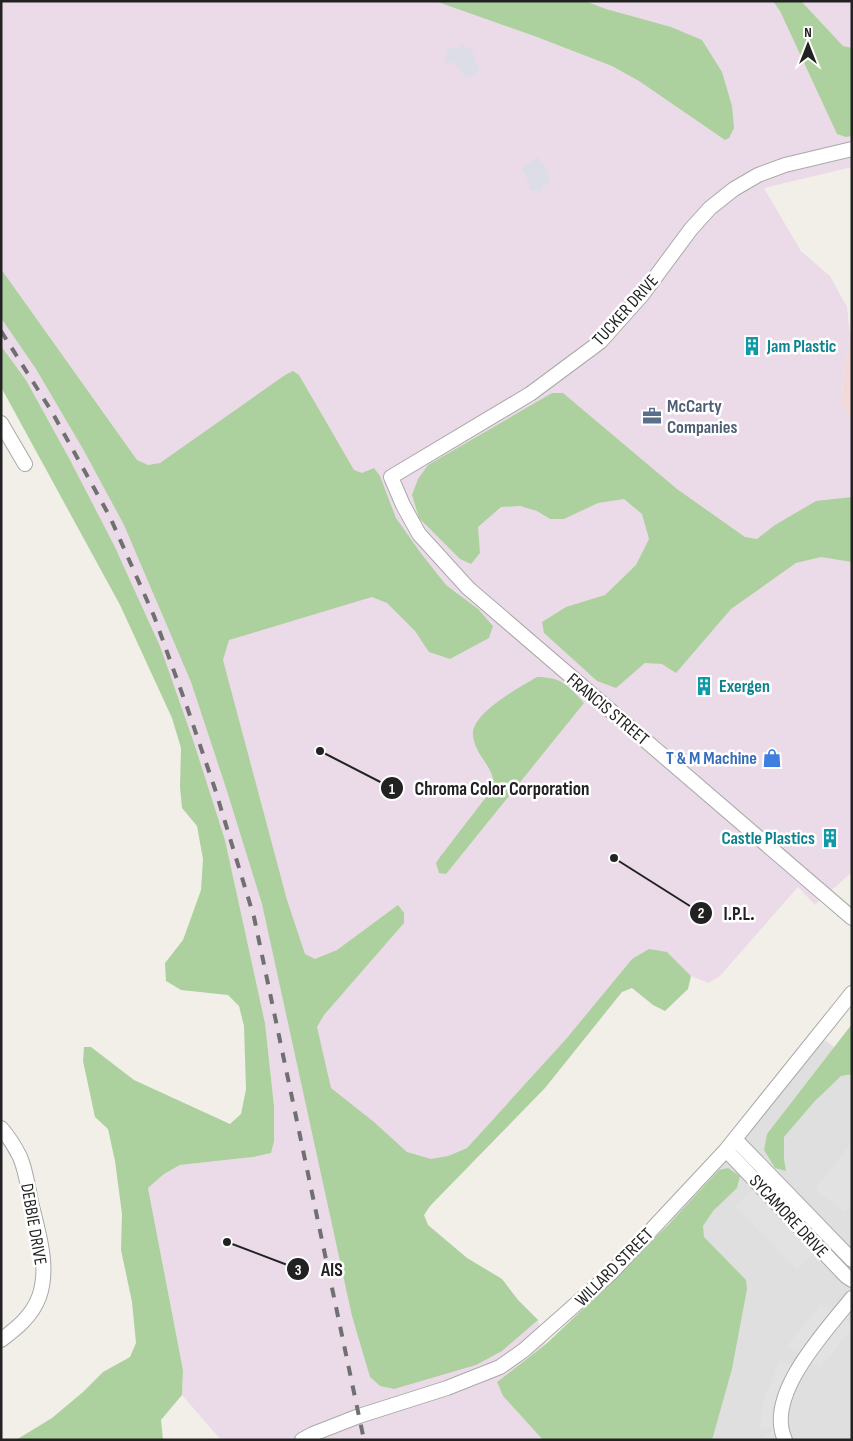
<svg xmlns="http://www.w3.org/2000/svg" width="853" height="1441" font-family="'Sofia Sans Condensed',sans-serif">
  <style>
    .residential { fill: #e0dfdf }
    .commercial { fill: #f2dad9 }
    .industrial { fill: #ebdbe8 }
    .forest { fill: #add19e }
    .parking { fill: #e2e2e2 }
    .plaza { fill: #dddde8 }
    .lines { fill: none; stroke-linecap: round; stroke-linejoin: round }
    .minor-casing { stroke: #a9a9a9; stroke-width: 16 }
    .minor { stroke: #fff; stroke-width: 14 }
    .rail { stroke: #707070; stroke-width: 4; stroke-dasharray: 10 10; stroke-linecap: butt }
    .labels { text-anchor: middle; stroke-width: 5; stroke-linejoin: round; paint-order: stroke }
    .street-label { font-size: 18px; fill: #222; stroke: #fff }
    .culture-label { font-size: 18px; font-weight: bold; fill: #0d838f; stroke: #fff; text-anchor: start }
    .service-label { font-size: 18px; font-weight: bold; fill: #4e5e75; stroke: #fff; text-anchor: start }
    .shop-label { font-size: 18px; font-weight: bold; fill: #366cbe; stroke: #fff; text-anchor: end }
    .leader { fill: none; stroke: #222; stroke-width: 2 }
    .callout-dot { fill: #222; stroke: #fff; stroke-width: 2 }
    .mark-label { font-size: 15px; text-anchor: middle; font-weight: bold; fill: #fff }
    .callout-label { font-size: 19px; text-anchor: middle; font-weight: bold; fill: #222; stroke: #fff; stroke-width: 5; stroke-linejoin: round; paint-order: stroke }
  </style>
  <rect width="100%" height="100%" fill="#f2efe9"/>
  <path class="residential" d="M817,1035L852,1059V1440H699L742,1294L665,1216Z"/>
  <path class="commercial" d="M850,335H852V423L842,402L843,379Z"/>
  <path class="industrial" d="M1,1H852V167L764,188L801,251L830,276L847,307L850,335L843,379L842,402L852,423V872L815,905L798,887L719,977L708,983L691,976L667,952L632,959L566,1039L467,1148L448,1156L431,1160L430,1206L424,1215L428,1225L467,1258L502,1279L518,1300L538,1320L546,1344L497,1382L503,1396L543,1440H221L182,1395L183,1370L148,1188L164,1174L180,1165L253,1157L274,1106L265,1023L225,840L160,646L114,545L69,458L26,380L1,346Z"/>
  <path class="forest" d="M435,1H585L606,9L671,27L702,40L722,72L732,106L734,128L729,138L725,140L639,81L612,66L537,37Z
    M773,1H801L843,46L852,48V136L846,137L837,134L780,11Z
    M1,269L137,460L148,465L160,463L285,375L293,371L299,375L354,470L362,473L374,468L380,476L396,518L420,552L446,585L478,609L493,626L489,638L450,659L429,652L415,631L387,603L372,597L229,640L223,660L287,900L305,954L315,959L337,950L398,905L404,913V923L324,1015L317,1027L331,1088L374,1122L407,1152L431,1159L448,1156L467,1148L566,1039L632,959L649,949L667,952L691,976L688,989L665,1011L653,1005L632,988L622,992L545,1088L430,1206L424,1215L428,1225L467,1258L502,1279L518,1300L538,1320L502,1351L476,1365L394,1389L380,1386L370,1377L352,1316L262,904L227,791L191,682L124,525L83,449L36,369L1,318Z
    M1,346L26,380L69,458L114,545L160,646L194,743L225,840L265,1023L274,1106V1141L271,1153L253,1157L180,1165L164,1174L148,1188L183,1370L182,1395L161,1420L163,1440H16L52,1418L83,1392L103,1372L130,1357L136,1343L132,1302L121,1250L122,1214L115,1161L108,1129L95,1117L83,1061L84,1047H91L134,1080L230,1124L241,1114L246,1089L244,1026L239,1006L228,995L181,990L166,981L165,963L183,940L201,890L203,859L197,826L182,808L180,787L181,748L172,718L120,605L1,387Z
    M552,393H563L677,489L745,537L757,539L775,525L816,501L852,497V562L821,557L796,563L731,609L676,673L662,664L645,663L616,688L597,681L544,633L542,622L566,607L605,595L636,565L649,539L642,514L624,499L598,503L564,519H550L537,511L520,506L501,507L478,527L480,553L471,564L460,559L419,518L412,495L418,479L428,465Z
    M537,677C562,677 569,686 584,703L446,874L439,873L436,863L440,857L493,788C495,775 488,767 481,756C477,750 472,739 473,731C477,710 520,687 537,677Z
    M852,1024V1074L841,1076L814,1102L784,1137V1159L786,1171L775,1168L764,1150L767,1134Z
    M728,1168L740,1176L737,1188L713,1211L703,1226L704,1237L746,1280L747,1289L732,1369L712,1440H543L503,1396L497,1382L546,1344L583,1309L669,1224L719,1170Z"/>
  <path class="parking" d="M852,1142V1203L845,1212L815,1190Z
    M752,1190L813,1254L797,1270L735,1206Z
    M821,1304L852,1325V1328L820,1368L787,1346Z
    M780,1360L798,1368L787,1394L785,1440H764L763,1437L774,1429L760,1428L763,1403Z"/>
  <path class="plaza" d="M463,43L467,49L470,48L475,57L473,59L481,70L466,79L455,63L445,64L448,47L456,49Z
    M536,156L549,170L547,172L551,180L543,187L542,192L529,190L530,184L521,168L534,159Z"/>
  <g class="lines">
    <g class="minor-casing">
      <path id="minor" d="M852,149L785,165L758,175L734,189L710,208L691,229L642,295L600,342L530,394L391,477L403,505L419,534L468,588L852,918
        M1,423L25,464
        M1,1128C9,1137 15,1147 20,1157C26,1171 28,1187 31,1202C38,1232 50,1267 39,1297C32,1316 17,1328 1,1340
        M735,1139L852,1260
        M726,1150L846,1276L852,1280
        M302,1440L313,1434L359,1416L447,1388L500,1367L524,1350L611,1273L726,1150L852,993
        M785,1440C764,1395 826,1331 852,1298"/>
    </g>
    <use href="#minor" class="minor"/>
    <path class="rail" d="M1,331L52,412L110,517L154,616L187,707L215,789L254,917L364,1440"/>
  </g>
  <defs>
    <g id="building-bare" transform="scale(1.5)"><path d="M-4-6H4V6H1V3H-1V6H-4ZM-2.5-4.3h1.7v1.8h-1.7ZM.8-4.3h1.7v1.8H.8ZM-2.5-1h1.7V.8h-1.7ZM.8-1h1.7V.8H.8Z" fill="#0f9aa8" stroke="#fff" stroke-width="2.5" paint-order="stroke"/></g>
    <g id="office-bare" transform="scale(1.5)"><path d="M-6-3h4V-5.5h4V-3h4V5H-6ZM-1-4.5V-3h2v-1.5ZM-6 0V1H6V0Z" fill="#5c6f8a" stroke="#fff" stroke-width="2.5" paint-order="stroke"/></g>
    <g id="shop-bare" transform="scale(1.5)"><path d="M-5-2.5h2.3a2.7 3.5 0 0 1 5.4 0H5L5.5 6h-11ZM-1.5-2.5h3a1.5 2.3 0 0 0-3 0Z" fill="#3f7fe0" stroke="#fff" stroke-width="2.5" paint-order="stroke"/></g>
  </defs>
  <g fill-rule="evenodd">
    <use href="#building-bare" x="752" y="346"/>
    <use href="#office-bare" x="652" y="416"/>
    <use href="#building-bare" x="704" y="686"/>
    <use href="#shop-bare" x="772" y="758"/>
    <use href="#building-bare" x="830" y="838"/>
  </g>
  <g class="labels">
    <g class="street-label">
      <text transform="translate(625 310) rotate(-48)" y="6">TUCKER DRIVE</text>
      <text transform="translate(608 709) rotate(40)" y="6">FRANCIS STREET</text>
      <text transform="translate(789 1216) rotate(47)" y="6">SYCAMORE DRIVE</text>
      <text transform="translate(34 1224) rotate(80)" y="6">DEBBIE DRIVE</text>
      <text transform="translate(614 1267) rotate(-45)" y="6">WILLARD STREET</text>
    </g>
    <g class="culture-label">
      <text x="767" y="352">Jam Plastic</text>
      <text x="719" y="692">Exergen</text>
      <text x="815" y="844" text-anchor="end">Castle Plastics</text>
    </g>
    <g class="service-label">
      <text x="667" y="412">McCarty<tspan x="667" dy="21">Companies</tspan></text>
    </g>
    <g class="shop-label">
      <text x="757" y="764">T &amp; M Machine</text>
    </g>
  </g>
  <path class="leader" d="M320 751L392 788M614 858L701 913M227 1242L298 1269"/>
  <g class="callout-dot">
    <circle cx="320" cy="751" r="5"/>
    <circle cx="614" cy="858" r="5"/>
    <circle cx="227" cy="1242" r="5"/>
    <circle cx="392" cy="788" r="12"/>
    <circle cx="701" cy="913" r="12"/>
    <circle cx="298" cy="1269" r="12"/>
  </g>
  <g class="mark-label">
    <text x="392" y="794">1</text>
    <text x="701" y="918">2</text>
    <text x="298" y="1275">3</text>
  </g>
  <g class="callout-label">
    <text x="502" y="795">Chroma Color Corporation</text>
    <text x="739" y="920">I.P.L.</text>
    <text x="332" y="1276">AIS</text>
  </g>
  <rect width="853" height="1441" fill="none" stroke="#222222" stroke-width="5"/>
  <g transform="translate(808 45)" stroke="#ffffff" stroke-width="4" paint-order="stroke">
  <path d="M0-4L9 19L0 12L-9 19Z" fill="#222222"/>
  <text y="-8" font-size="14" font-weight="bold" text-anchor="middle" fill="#222222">N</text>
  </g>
</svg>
